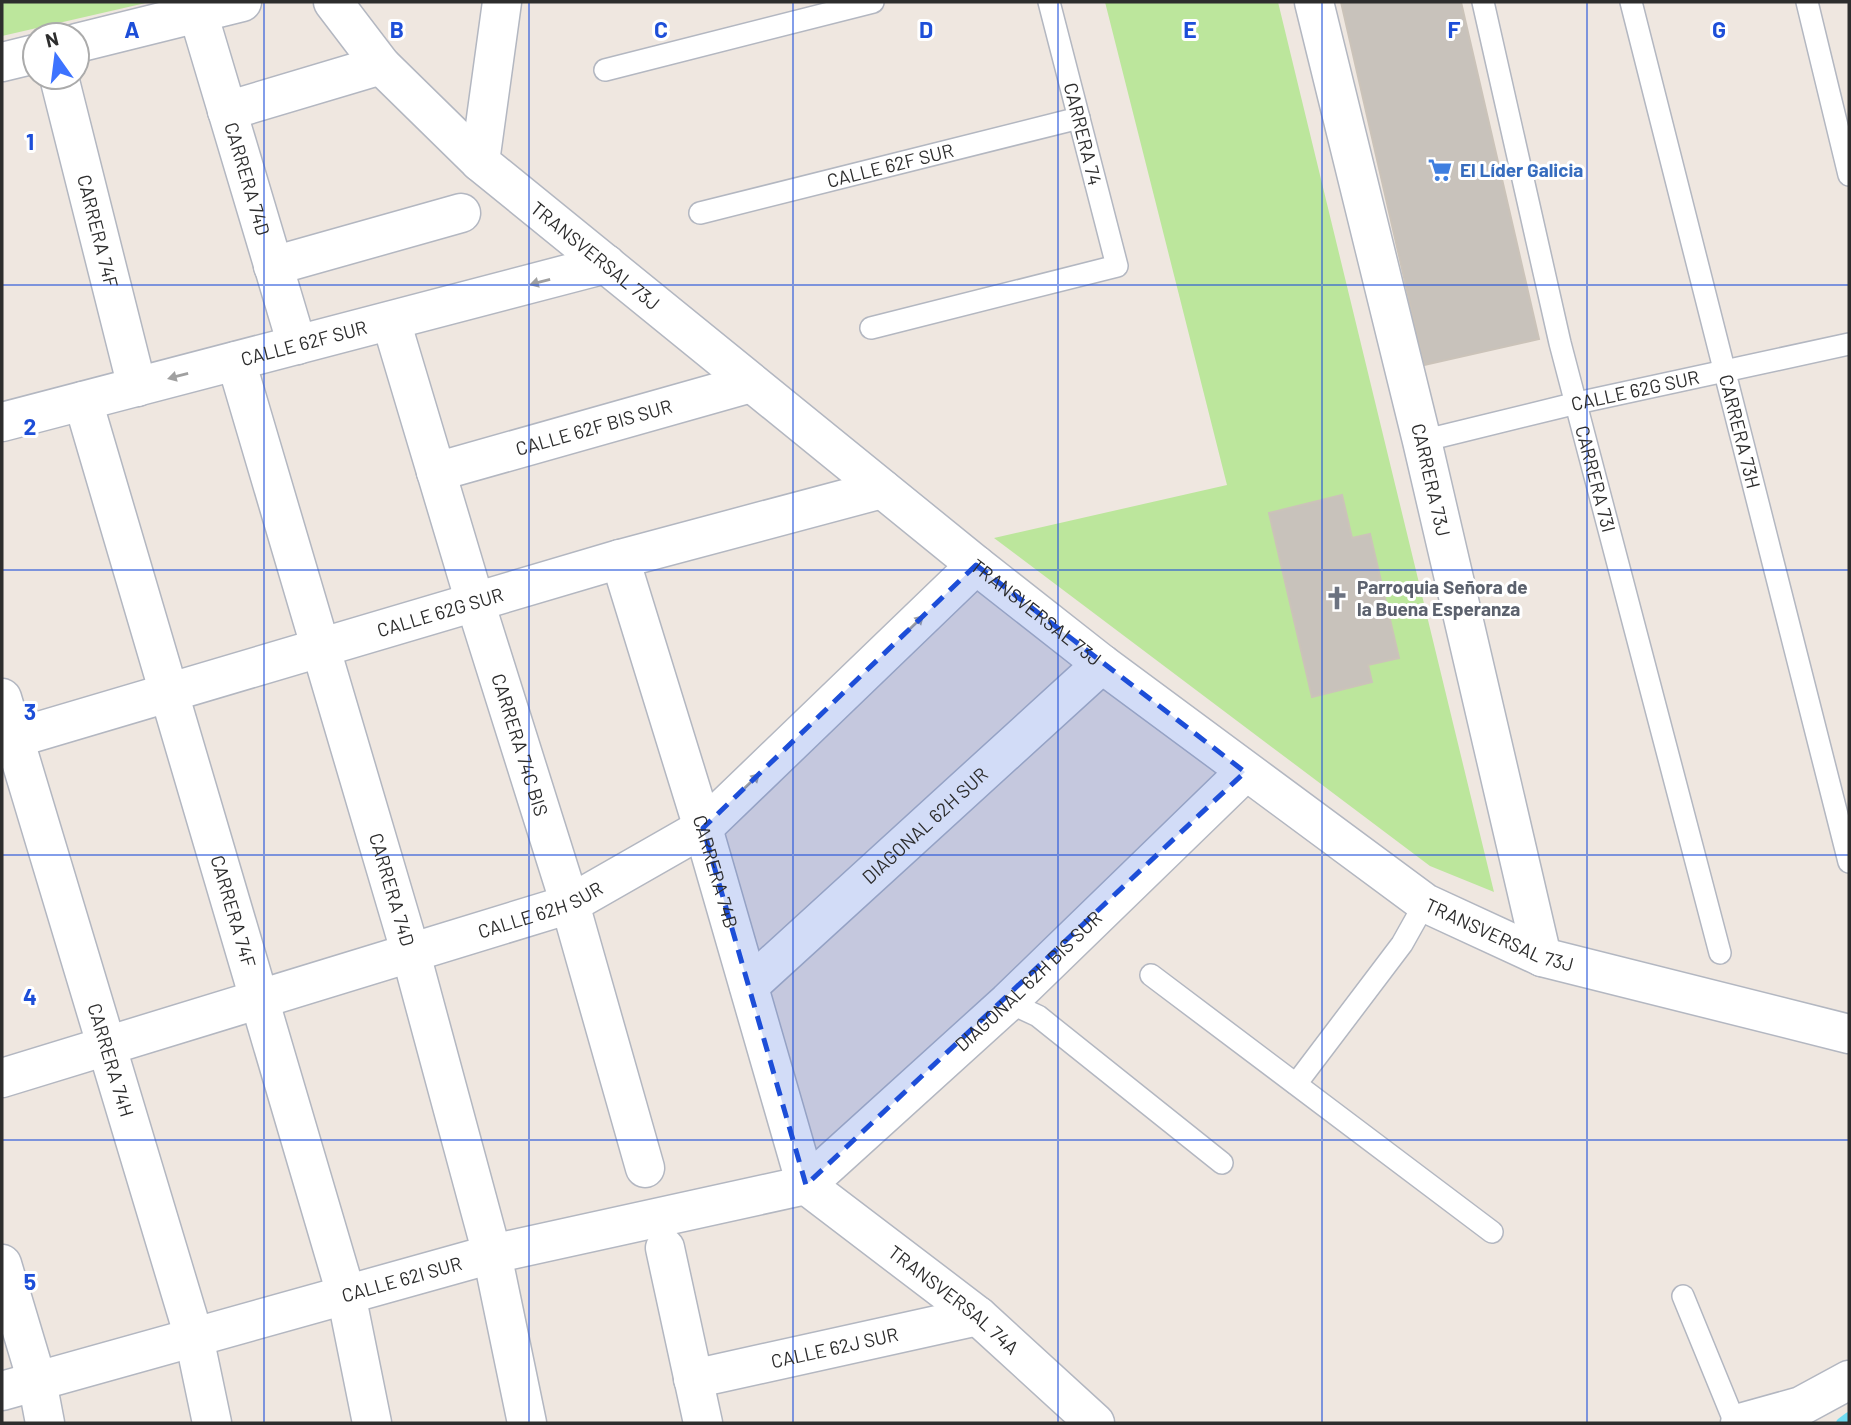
<svg xmlns="http://www.w3.org/2000/svg" width="1851" height="1425" font-family="Barlow,sans-serif">
  <style>
    .green { fill: #bce69c }
    .lines { fill: none; stroke-linecap: round; stroke-linejoin: round }
    .stream { stroke: #71dcf2; stroke-width: 10 }
    .building { fill: #c8c2bb; stroke: #cbc3b9; stroke-width: 2 }
    .service-casing { stroke: #b3b7c1; stroke-width: 24 }
    .minor-casing { stroke: #b3b7c1; stroke-width: 41 }
    .tertiary-casing { stroke: #b3b7c1; stroke-width: 41 }
    .service { stroke: #fff; stroke-width: 21 }
    .minor { stroke: #fff; stroke-width: 38 }
    .tertiary { stroke: #fff; stroke-width: 38 }
    .oneway { fill: #a0a0a0 }
    .marked { fill: #1d4ed8; fill-opacity: 0.2; stroke: #1d4ed8; stroke-width: 5; stroke-dasharray: 14 9; stroke-linejoin: round }
    .grid { fill: none; stroke: #1d4ed8; stroke-width: 2; stroke-opacity: 0.55 }
    .labels { text-anchor: middle; stroke-width: 6; stroke-linejoin: round; paint-order: stroke }
    .street-label { font-size: 19px; fill: #2d2d2d; stroke: #fff }
    .shop-label { font-size: 19px; font-weight: bold; fill: #366cbe; stroke: #fff; text-anchor: start }
    .worship-label { font-size: 19px; font-weight: bold; fill: #5b616d; stroke: #fff; text-anchor: start }
    .grid-label { font-size: 23px; text-anchor: middle; font-weight: bold; fill: #1d4ed8; stroke: #fff; stroke-width: 6; stroke-linejoin: round; paint-order: stroke }
  </style>
  <rect width="100%" height="100%" fill="#efe7e0"/>
  <path class="green" d="M2,2H150L2,36Z
    M1105,2H1278L1494,892L1430,866L994,538L1227,485Z"/>
  <g class="lines">
    <path class="stream" d="M1841,1423L1849,1417"/>
  </g>
  <path class="building" d="M1341,2H1461L1539,339L1424,365Z
    M1342,495L1352,538L1370,534L1399,658L1368,665L1372,682L1312,697L1269,513Z"/>
  <g class="lines">
    <g class="service-casing">
      <g id="service">
        <path id="s1" d="M1483,2L1560,343L1720,953"/>
        <path id="s2" d="M1631,2L1849,862"/>
        <path d="M1807,2L1849,175"/>
        <path d="M605,70L873,2"/>
        <path id="s3" d="M700,213L1079,118"/>
        <path d="M871,328L1117,266L1049,2"/>
        <path id="s4" d="M1422,441L1577,403L1849,344"/>
        <path d="M1151,975L1492,1232"/>
        <path d="M1008,1002L1038,1016L1222,1163"/>
        <path d="M1296,1084L1402,944L1425,903"/>
        <path d="M1683,1296L1735,1423"/>
      </g>
    </g>
    <g class="minor-casing">
      <g id="minor">
        <path d="M333,2L381,65L480,162"/>
        <path id="s5" d="M1314,2L1422,441L1542,957"/>
        <path id="s6" d="M198,13L297,345"/>
        <path d="M77,43L242,2"/>
        <path d="M2,62L35,54"/>
        <path id="s7" d="M59,77L137,387"/>
        <path d="M227,111L381,65"/>
        <path d="M273,266L461,213"/>
        <path id="s8" d="M391,321L475,602L570,904L645,1168"/>
        <path id="s9" d="M236,361L411,954L492,1254L527,1423"/>
        <path id="s10" d="M83,401L346,1294L372,1423"/>
        <path id="s11" d="M2,422L606,264"/>
        <path id="s12" d="M436,472L751,383"/>
        <path id="s13" d="M620,559L703,828L806,1185L978,1316L1095,1423"/>
        <path id="s14" d="M2,698L194,1337L212,1423"/>
        <path id="s15" d="M2,742L620,559L882,489"/>
        <path id="s16" d="M749,986L1102,664"/>
        <path id="s17" d="M2,1078L570,904L703,828L976,565"/>
        <path d="M665,1248L703,1423"/>
        <path d="M2,1264L37,1381L45,1423"/>
        <path id="s18" d="M693,1379L978,1316"/>
        <path d="M1740,1423L1801,1406L1849,1380"/>
      </g>
    </g>
    <g class="tertiary-casing">
      <g id="tertiary">
        <path id="s19" d="M502,2L480,162L976,565L1102,664L1425,903L1542,957L1849,1034"/>
        <path id="s20" d="M2,1391L492,1254L806,1185L1008,1002L1245,772"/>
      </g>
    </g>
    <use href="#service" class="service"/>
    <use href="#minor" class="minor"/>
    <use href="#tertiary" class="tertiary"/>
  </g>
  <defs><path id="oneway-solid" d="M-6-.8H1V-3.2L6.5 0L1 3.2V.8H-6Z" transform="scale(1.75)"/></defs>
  <g class="oneway">
    <use href="#oneway-solid" transform="translate(540 282) rotate(165)"/>
    <use href="#oneway-solid" transform="translate(178 376) rotate(165)"/>
    <use href="#oneway-solid" transform="translate(916 623) rotate(-44)"/>
    <use href="#oneway-solid" transform="translate(752 781) rotate(-44)"/>
  </g>
  <path class="marked" d="M976,565L1245,772L806,1185L703,828Z"/>
  <path class="grid" d="M264,2V1423M529,2V1423M793,2V1423M1058,2V1423M1322,2V1423M1587,2V1423M2,285H1849M2,570H1849M2,855H1849M2,1140H1849"/>
  <defs>
    <g id="supermarket-bare" transform="scale(1.89)"><path d="M-6-5.5h2.5l.6 2H6L4.5 2H-2.5L-4.4-4H-6ZM-1.5 3.2a1.3 1.3 0 1 0 .1 0ZM3 3.2a1.3 1.3 0 1 0 .1 0Z" fill="#3f7fe0" stroke="#fff" stroke-width="2.5" paint-order="stroke"/></g>
    <g id="church-bare" transform="scale(1.89)"><path d="M-1.2-6h2.4v3.5h3.3v2.4h-3.3V6h-2.4V-.1h-3.3v-2.4h3.3Z" fill="#6b7280" stroke="#fff" stroke-width="2.5" paint-order="stroke"/></g>
  </defs>
  <g fill-rule="evenodd">
    <use href="#supermarket-bare" x="1440" y="170"/>
    <use href="#church-bare" x="1337" y="598"/>
  </g>
  <g class="labels">
    <g class="street-label">
      <text transform="translate(1083 134) rotate(76)" y="7">CARRERA 74</text>
      <text dy="7" stroke="none"><textPath href="#s3" startOffset="196">CALLE 62F SUR</textPath></text>
      <text dy="7" stroke="none"><textPath href="#s6" startOffset="173">CARRERA 74D</textPath></text>
      <text dy="7" stroke="none"><textPath href="#s7" startOffset="159">CARRERA 74F</textPath></text>
      <text dy="7" stroke="none"><textPath href="#s19" startOffset="310">TRANSVERSAL 73J</textPath></text>
      <text dy="7" stroke="none"><textPath href="#s11" startOffset="312">CALLE 62F SUR</textPath></text>
      <text dy="7" stroke="none"><textPath href="#s4" startOffset="219">CALLE 62G SUR</textPath></text>
      <text dy="7" stroke="none"><textPath href="#s12" startOffset="164">CALLE 62F BIS SUR</textPath></text>
      <text dy="7" stroke="none"><textPath href="#s2" startOffset="443">CARRERA 73H</textPath></text>
      <text dy="7" stroke="none"><textPath href="#s5" startOffset="492">CARRERA 73J</textPath></text>
      <text dy="7" stroke="none"><textPath href="#s1" startOffset="490">CARRERA 73I</textPath></text>
      <text dy="7" stroke="none"><textPath href="#s15" startOffset="457">CALLE 62G SUR</textPath></text>
      <text dy="7" stroke="none"><textPath href="#s19" startOffset="877">TRANSVERSAL 73J</textPath></text>
      <text dy="7" stroke="none"><textPath href="#s8" startOffset="443">CARRERA 74C BIS</textPath></text>
      <text dy="7" stroke="none"><textPath href="#s16" startOffset="238">DIAGONAL 62H SUR</textPath></text>
      <text dy="7" stroke="none"><textPath href="#s13" startOffset="327">CARRERA 74B</textPath></text>
      <text dy="7" stroke="none"><textPath href="#s9" startOffset="551">CARRERA 74D</textPath></text>
      <text dy="7" stroke="none"><textPath href="#s17" startOffset="564">CALLE 62H SUR</textPath></text>
      <text dy="7" stroke="none"><textPath href="#s10" startOffset="532">CARRERA 74F</textPath></text>
      <text dy="7" stroke="none"><textPath href="#s19" startOffset="1444">TRANSVERSAL 73J</textPath></text>
      <text dy="7" stroke="none"><textPath href="#s20" startOffset="1132">DIAGONAL 62H BIS SUR</textPath></text>
      <text dy="7" stroke="none"><textPath href="#s14" startOffset="378">CARRERA 74H</textPath></text>
      <text dy="7" stroke="none"><textPath href="#s20" startOffset="415">CALLE 62I SUR</textPath></text>
      <text dy="7" stroke="none"><textPath href="#s13" startOffset="840">TRANSVERSAL 74A</textPath></text>
      <text dy="7" stroke="none"><textPath href="#s18" startOffset="145">CALLE 62J SUR</textPath></text>
    </g>
    <g class="shop-label">
      <text x="1460" y="177">El Líder Galicia</text>
    </g>
    <g class="worship-label">
      <text x="1357" y="594">Parroquia Señora de<tspan x="1357" dy="22">la Buena Esperanza</tspan></text>
    </g>
  </g>
  <g class="grid-label">
    <text x="132" y="38">A</text>
    <text x="397" y="38">B</text>
    <text x="661" y="38">C</text>
    <text x="926" y="38">D</text>
    <text x="1190" y="38">E</text>
    <text x="1454" y="38">F</text>
    <text x="1719" y="38">G</text>
    <text x="30" y="150">1</text>
    <text x="30" y="435">2</text>
    <text x="30" y="720">3</text>
    <text x="30" y="1005">4</text>
    <text x="30" y="1290">5</text>
  </g>
  <rect width="1851" height="1425" fill="none" stroke="#2d2d2d" stroke-width="7"/>
  <g transform="translate(56 56) rotate(346)"><circle r="33" fill="#ffffff" stroke="#ababab" stroke-width="2"/>
  <path d="M0-5L12 26L0 18L-12 26Z" fill="#3d73ff"/>
  <text y="-10" font-size="19" font-weight="bold" text-anchor="middle" fill="#2d2d2d">N</text>
  </g>
</svg>
